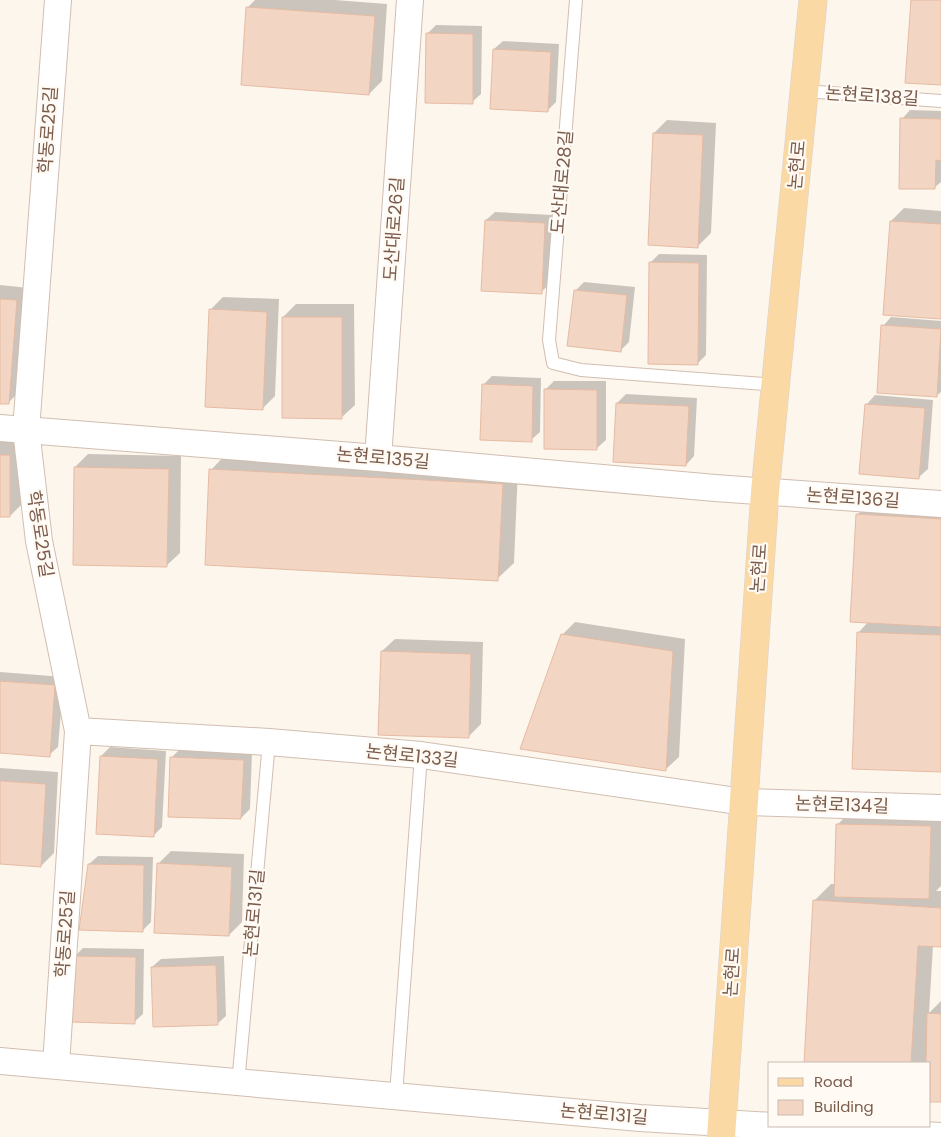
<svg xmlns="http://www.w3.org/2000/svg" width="941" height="1137" font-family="Poppins,'Noto Sans KR',sans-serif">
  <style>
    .shadow { fill: #0003 }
    .building { fill: #f3d5c3; stroke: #e6bba3 }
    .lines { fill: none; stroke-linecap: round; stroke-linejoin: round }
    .service-casing { stroke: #d1beb0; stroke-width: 14 }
    .minor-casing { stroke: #d1beb0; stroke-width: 28 }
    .primary-casing { stroke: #dad1cd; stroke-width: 29 }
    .service { stroke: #fff; stroke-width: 12 }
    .minor { stroke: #fff; stroke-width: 26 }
    .primary { stroke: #fbd9a5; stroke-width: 28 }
    .labels { text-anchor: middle; stroke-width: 4.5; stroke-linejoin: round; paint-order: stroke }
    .street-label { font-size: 18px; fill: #7a5c4d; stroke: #fffaf3 }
  </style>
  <rect width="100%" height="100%" fill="#fdf6ec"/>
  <path class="shadow" d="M255,0H335L387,4L382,81L369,94L248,7Z
    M436,25L482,26L481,94L472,102L427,34Z
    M503,41L559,44L556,102L547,111L494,49Z
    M910,110L941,111V182L934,188L902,119Z
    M667,120L716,123L711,233L698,246L654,133Z
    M904,208L941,211V318L891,221Z
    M495,212L553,215L550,284L541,292L486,220Z
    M659,254L707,255L706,355L697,364L650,263Z
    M584,282L635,287L629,342L620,351L575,291Z
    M0,285L29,288L21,390L8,403L0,402Z
    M223,297L279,299L275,396L262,409L210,310Z
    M296,304H354L355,405L342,417L283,317Z
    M891,317L941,321V392L936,396L883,326Z
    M492,376L541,378L540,432L531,440L483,385Z
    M554,381H606V440L597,448L545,390Z
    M626,394L697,398L694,456L686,465L617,403Z
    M875,395L933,400L928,469L919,477L860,472L867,404Z
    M0,442H22L23,503L10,516H0Z
    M227,453L518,468L514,563L497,579L211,470Z
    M88,454L181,456L180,553L167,565L75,467Z
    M870,502L941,506V771L858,633L869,621L857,515Z
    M575,622L685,639L679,757L666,769L562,635Z
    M395,639L483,642L481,724L468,737L382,651Z
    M0,672L64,677L58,747L49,755L0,752Z
    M110,747L166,751L162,827L153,836L101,756Z
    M180,749L252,752L250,809L241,818L171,758Z
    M0,768L58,772L54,853L41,866L0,863Z
    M850,812L941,814V886L936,891H941V946L933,945L929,1013L941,1001V1101H930V1063H805L815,900L831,884H836L837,825Z
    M171,851L244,854L242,922L229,935L158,864Z
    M98,856L153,857L151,922L142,931L89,864Z
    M83,948L144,949L143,1014L134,1022L74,957Z
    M224,956L226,1016L217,1024L152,967L161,959Z"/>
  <path class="building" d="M911,0H941V85L905,83Z
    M246,7L375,16L369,95L241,85Z
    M426,33L473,34V104L425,103Z
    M493,49L551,52L548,112L490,109Z
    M900,118L941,119V161L936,160L935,189H899Z
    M653,133L703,135L698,248L648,245Z
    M485,220L545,223L542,294L481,291Z
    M890,221L941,224V319L883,315Z
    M649,262L699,263L698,365L648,364Z
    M574,290L627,295L621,352L567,346Z
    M0,299L17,300L9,404H0Z
    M209,309L267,312L263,410L205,407Z
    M282,317H342V419L282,418Z
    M881,325L941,329L937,397L877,393Z
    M482,384L533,386L532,442L480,440Z
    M544,389L597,390V450L544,449Z
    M616,403L689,406L686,466L613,462Z
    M865,404L925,408L919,479L859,474Z
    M0,455H10V517H0Z
    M74,467L169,469L167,567L73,565Z
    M209,469L503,484L498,581L205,565Z
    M856,514L941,519V627L850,622Z
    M857,632L941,635V772L852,769Z
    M561,634L673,651L666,771L520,749Z
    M381,651L471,654L469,738L378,735Z
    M0,681L55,685L50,757L0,753Z
    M100,756L158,759L154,837L96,834Z
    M170,757L244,760L241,819L168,817Z
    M0,781L46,784L41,867L0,864Z
    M836,824L931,826L929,899L834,897Z
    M157,863L232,867L229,936L154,933Z
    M88,864L144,865L143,932L79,930Z
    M813,900L941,908V947L918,946L911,1063H804Z
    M73,956L136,957L135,1024L72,1022Z
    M216,965L218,1025L153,1027L151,967Z
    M927,1013L941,1014V1102H930V1063H926Z"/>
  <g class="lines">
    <g class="service-casing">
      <path id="service" d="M576,0L549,340L553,363L581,370L776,385
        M804,91L941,101
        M238,1084L269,742
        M396,1095L421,755"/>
    </g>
    <g class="minor-casing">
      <path id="minor" d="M0,428L378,458L715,488L941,504
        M378,458L410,0
        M78,731L269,742L421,755L744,802L941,808
        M0,1061L640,1118L941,1136
        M56,1065L78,731L39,541L26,430L58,0"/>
    </g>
    <g class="primary-casing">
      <path id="primary" d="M721,1137L765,492L813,0"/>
    </g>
    <use href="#service" class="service"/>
    <use href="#minor" class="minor"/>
    <use href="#primary" class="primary"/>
  </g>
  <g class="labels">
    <g class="street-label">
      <text transform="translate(872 96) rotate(4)" y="6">논현로138길</text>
      <text transform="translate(48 130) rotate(-86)" y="6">학동로25길</text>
      <text transform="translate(797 165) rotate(-85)" y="6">논현로</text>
      <text transform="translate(562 182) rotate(-85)" y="6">도산대로28길</text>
      <text transform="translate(394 229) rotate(-86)" y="6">도산대로26길</text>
      <text transform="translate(383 458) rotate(5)" y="6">논현로135길</text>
      <text transform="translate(853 498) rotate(4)" y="6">논현로136길</text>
      <text transform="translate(40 534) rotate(81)" y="6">학동로25길</text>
      <text transform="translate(759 568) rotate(-86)" y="6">논현로</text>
      <text transform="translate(412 756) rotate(6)" y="6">논현로133길</text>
      <text transform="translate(842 805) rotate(2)" y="6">논현로134길</text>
      <text transform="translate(254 913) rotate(-85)" y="6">논현로131길</text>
      <text transform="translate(65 934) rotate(-86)" y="6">학동로25길</text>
      <text transform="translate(732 972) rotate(-86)" y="6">논현로</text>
      <text transform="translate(604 1114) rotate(5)" y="6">논현로131길</text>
    </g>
  </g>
  <rect x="768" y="1062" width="162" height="65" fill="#fffaf3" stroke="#cabbb1"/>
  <rect x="778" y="1078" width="25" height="8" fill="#fbd9a5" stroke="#cabbb1"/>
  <text x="814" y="1087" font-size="15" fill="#7a5c4d">Road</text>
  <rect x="778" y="1100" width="25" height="15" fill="#f3d5c3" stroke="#cabbb1"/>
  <text x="814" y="1112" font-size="15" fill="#7a5c4d">Building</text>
</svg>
